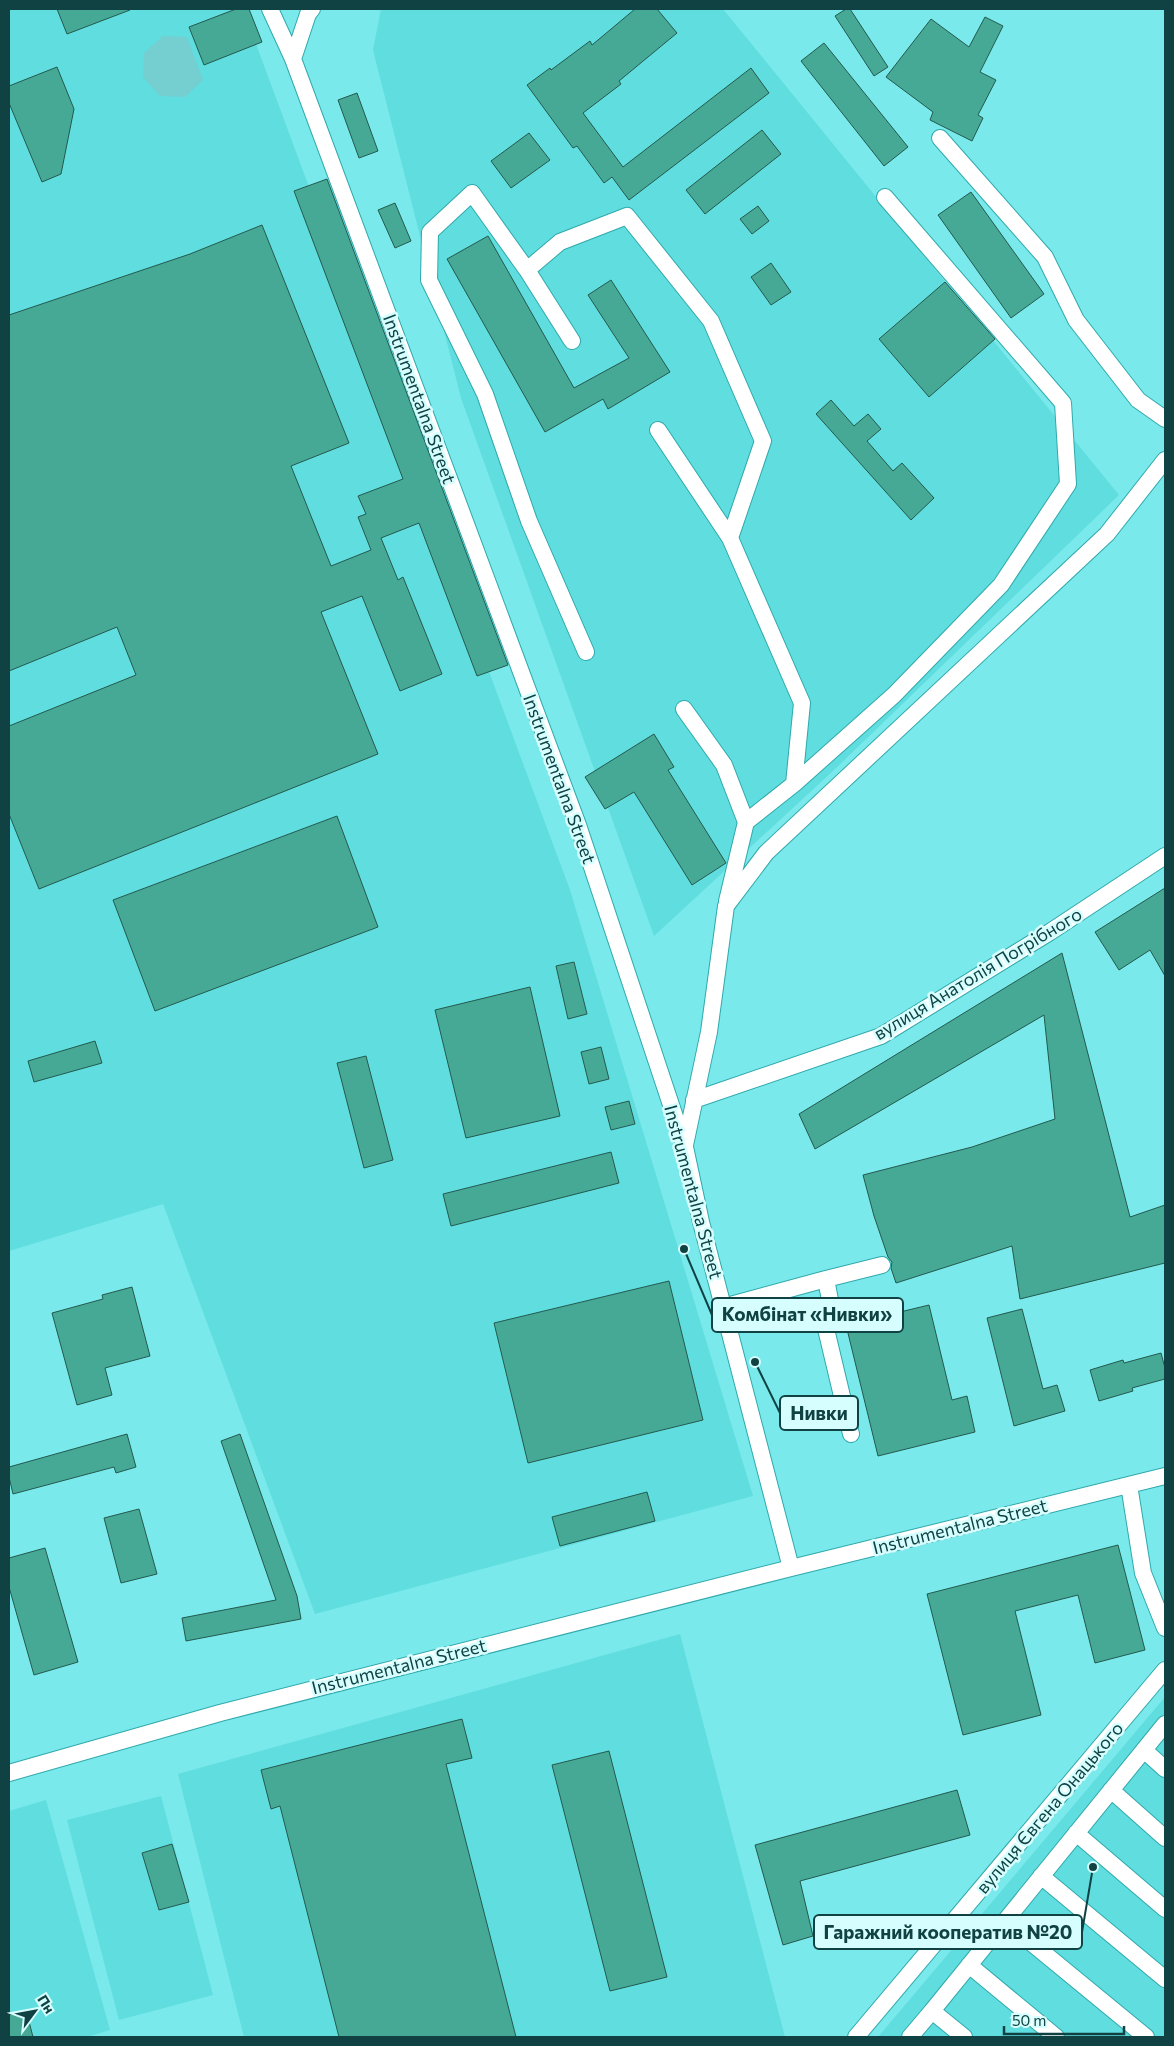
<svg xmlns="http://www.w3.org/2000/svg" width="1174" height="2046" font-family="Commissioner,sans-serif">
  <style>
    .built { fill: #60dddf }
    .green { fill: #75ced0 }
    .building { fill: #46a995; stroke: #235a4f }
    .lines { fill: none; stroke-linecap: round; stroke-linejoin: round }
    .minor-casing { stroke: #30a9ac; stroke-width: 18 }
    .minor { stroke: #fff; stroke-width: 16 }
    .labels { text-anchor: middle; stroke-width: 5; stroke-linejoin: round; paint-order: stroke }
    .street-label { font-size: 18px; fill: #104243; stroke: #d6fefe }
    .leader { fill: none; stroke: #104243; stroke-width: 2 }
    .callout-dot { fill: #104243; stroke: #d6fefe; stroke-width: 2 }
    .callout { fill: #d6fefe; stroke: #104243; stroke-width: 2 }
    .callout-label { font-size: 19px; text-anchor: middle; font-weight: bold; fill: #104243 }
  </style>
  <rect width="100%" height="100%" fill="#79e9eb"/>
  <path class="built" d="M9,9H243L570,890L753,1496L315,1614L163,1204L9,1251Z
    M381,9H723L1119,495L834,770L654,936L461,398L373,50Z
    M680,1634L785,2037H244L178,1774Z
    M1165,1697V2037H878Z
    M161,1796L213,1995L119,2020L67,1820Z
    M46,1800L110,2030L87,2037H9V1811Z"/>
  <path class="green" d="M163,36L187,37L203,80L185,97L160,96L143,77L144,53Z"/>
  <path class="building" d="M57,9H130V10L67,34Z
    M236,9H249L262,42L204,65L189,27Z
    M635,9H657L677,33L619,81L621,84L583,113L623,167L751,68L769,93L629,200L612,177L604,183L577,146L573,148L527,85L550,68L551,70L590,41L592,45Z
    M846,9H850L888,67L874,76L835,16Z
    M985,17L1003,26L980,72L996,80L978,115L983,118L972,141L930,120L933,112L886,77L931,19L969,47Z
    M824,43L908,147L884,166L801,61Z
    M57,67L74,109L61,174L42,182L9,103V86Z
    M357,93L378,151L359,158L338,100Z
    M762,130L781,154L705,214L686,190Z
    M529,133L550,160L511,188L491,161Z
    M327,179L508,665L477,676L419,523L381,538L398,580L403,577L442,674L400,691L362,596L321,612L378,754L39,889L9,814V726L136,675L117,627L9,671V315L190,254L262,225L349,443L291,466L331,566L371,550L358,517L366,514L358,496L403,479L294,191Z
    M971,192L1044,294L1011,318L938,215Z
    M395,203L411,241L395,248L378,210Z
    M758,206L769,221L752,234L740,219Z
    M488,236L574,388L629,358L588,295L611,280L670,372L608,409L603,399L545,432L447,259Z
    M771,263L791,292L771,305L751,277Z
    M945,282L995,339L929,397L879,339Z
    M831,400L854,426L868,414L881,429L867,441L893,471L902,463L934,498L911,520L816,414Z
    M654,734L674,767L668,770L726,863L692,885L634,792L605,809L585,777Z
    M337,816L378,927L155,1011L113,900Z
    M1165,888V976L1150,950L1119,970L1095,932Z
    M1062,953L1130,1217L1165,1205V1263L1020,1299L1012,1246L896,1283L891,1268L892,1262L888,1257L874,1216L863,1175L972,1147L1055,1119L1044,1015L815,1149L799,1114Z
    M574,962L587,1014L568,1019L556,966Z
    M530,987L560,1116L466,1138L435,1010Z
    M95,1041L102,1063L34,1082L28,1061Z
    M601,1047L609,1079L589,1084L581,1052Z
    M366,1056L393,1160L364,1168L337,1063Z
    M629,1101L635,1124L611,1130L605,1107Z
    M611,1152L619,1183L451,1226L443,1194Z
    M669,1281L703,1420L528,1463L494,1323Z
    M132,1287L150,1356L105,1368L112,1395L77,1405L52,1313L103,1299L102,1295Z
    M929,1305L952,1400L967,1396L975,1432L878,1456L846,1325Z
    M1022,1309L1043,1389L1057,1385L1065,1411L1014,1426L987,1318Z
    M1161,1353L1165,1368V1379L1132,1388L1133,1391L1099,1401L1090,1370L1123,1360L1124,1363Z
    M127,1434L136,1467L116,1473L114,1467L13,1494L9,1477V1467Z
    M240,1434L297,1596L301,1619L186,1641L182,1618L276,1600L221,1441Z
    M647,1492L655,1521L560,1546L552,1517Z
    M139,1509L157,1574L121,1583L104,1518Z
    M1118,1545L1145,1650L1095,1663L1078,1595L1015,1611L1041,1715L963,1735L927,1594Z
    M45,1548L78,1662L34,1675L9,1587V1558Z
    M462,1719L472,1758L446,1764L516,2037H339L280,1806L271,1809L261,1770Z
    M609,1751L667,1977L610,1991L552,1765Z
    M957,1790L970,1835L800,1881L813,1936L783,1945L755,1845Z
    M172,1844L189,1902L159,1910L142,1853Z
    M26,2010L33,2037H9V2015Z"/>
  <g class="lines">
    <g class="minor-casing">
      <path id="minor" d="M270,9L293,59L578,825L685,1147L701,1222L791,1568
        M293,59L308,14L312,9
        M940,138L1045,257L1076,320L1138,400L1165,419
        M527,270L472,193L430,232L429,280L485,394L529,521L586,652
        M572,341L527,270L560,242L627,216L711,321L763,441L730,538L802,703L794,784L894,695L1001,585L1068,484L1063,403L885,197
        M658,430L730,538
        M684,709L724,765L746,822
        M727,901L746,822L794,784
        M694,1100L881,1036L1050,932L1165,856
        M685,1145L709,1032L726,906L766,853L1107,534L1165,460
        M826,1279L882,1265
        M723,1307L826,1279L833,1316L826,1329L851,1434
        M1129,1485L1143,1573L1165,1628
        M1144,1750L1165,1769
        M9,1773L220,1713L791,1568L1165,1476
        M1111,1790L1165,1838
        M1076,1833L1165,1909
        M1041,1876L1165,1979
        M1005,1921L1146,2037
        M969,1965L1056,2037
        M856,2037L1165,1670
        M910,2037L932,2011
        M964,2037L932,2011L1165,1724"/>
    </g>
    <use href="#minor" class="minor"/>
  </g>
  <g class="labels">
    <g class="street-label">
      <text transform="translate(419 399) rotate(70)" y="6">Instrumentalna Street</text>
      <text transform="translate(559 779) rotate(70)" y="6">Instrumentalna Street</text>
      <text transform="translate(978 974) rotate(-31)" y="6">вулиця Анатолія Погрібного</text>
      <text transform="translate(693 1192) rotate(75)" y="6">Instrumentalna Street</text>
      <text transform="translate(960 1527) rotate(-14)" y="6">Instrumentalna Street</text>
      <text transform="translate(399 1667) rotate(-14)" y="6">Instrumentalna Street</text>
      <text transform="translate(1050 1808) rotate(-50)" y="6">вулиця Євгена Онацького</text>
    </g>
  </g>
  <path class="leader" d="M684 1249L712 1315M755 1362L780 1413M1093 1867L1082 1932"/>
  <g class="callout-dot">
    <circle cx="684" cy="1249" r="5"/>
    <circle cx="755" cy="1362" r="5"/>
    <circle cx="1093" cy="1867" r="5"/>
  </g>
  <g class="callout">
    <rect x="712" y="1298" width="191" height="34" rx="5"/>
    <rect x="780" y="1396" width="78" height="34" rx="5"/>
    <rect x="814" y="1915" width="268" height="34" rx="5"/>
  </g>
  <g class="callout-label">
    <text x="807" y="1321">Комбінат «Нивки»</text>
    <text x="819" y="1420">Нивки</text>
    <text x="948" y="1939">Гаражний кооператив №20</text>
  </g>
  <rect width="1174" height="2046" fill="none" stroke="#104243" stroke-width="20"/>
  <g transform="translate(35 2011) rotate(58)" stroke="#d6fefe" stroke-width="4" paint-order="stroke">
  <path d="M0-4L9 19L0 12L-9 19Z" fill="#104243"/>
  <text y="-8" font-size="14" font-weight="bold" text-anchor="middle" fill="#104243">Пн</text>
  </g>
  <path d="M1004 2026v8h120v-8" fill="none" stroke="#104243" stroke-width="2.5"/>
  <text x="1012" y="2026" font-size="15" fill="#104243" stroke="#d6fefe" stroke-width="4" paint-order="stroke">50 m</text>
</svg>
